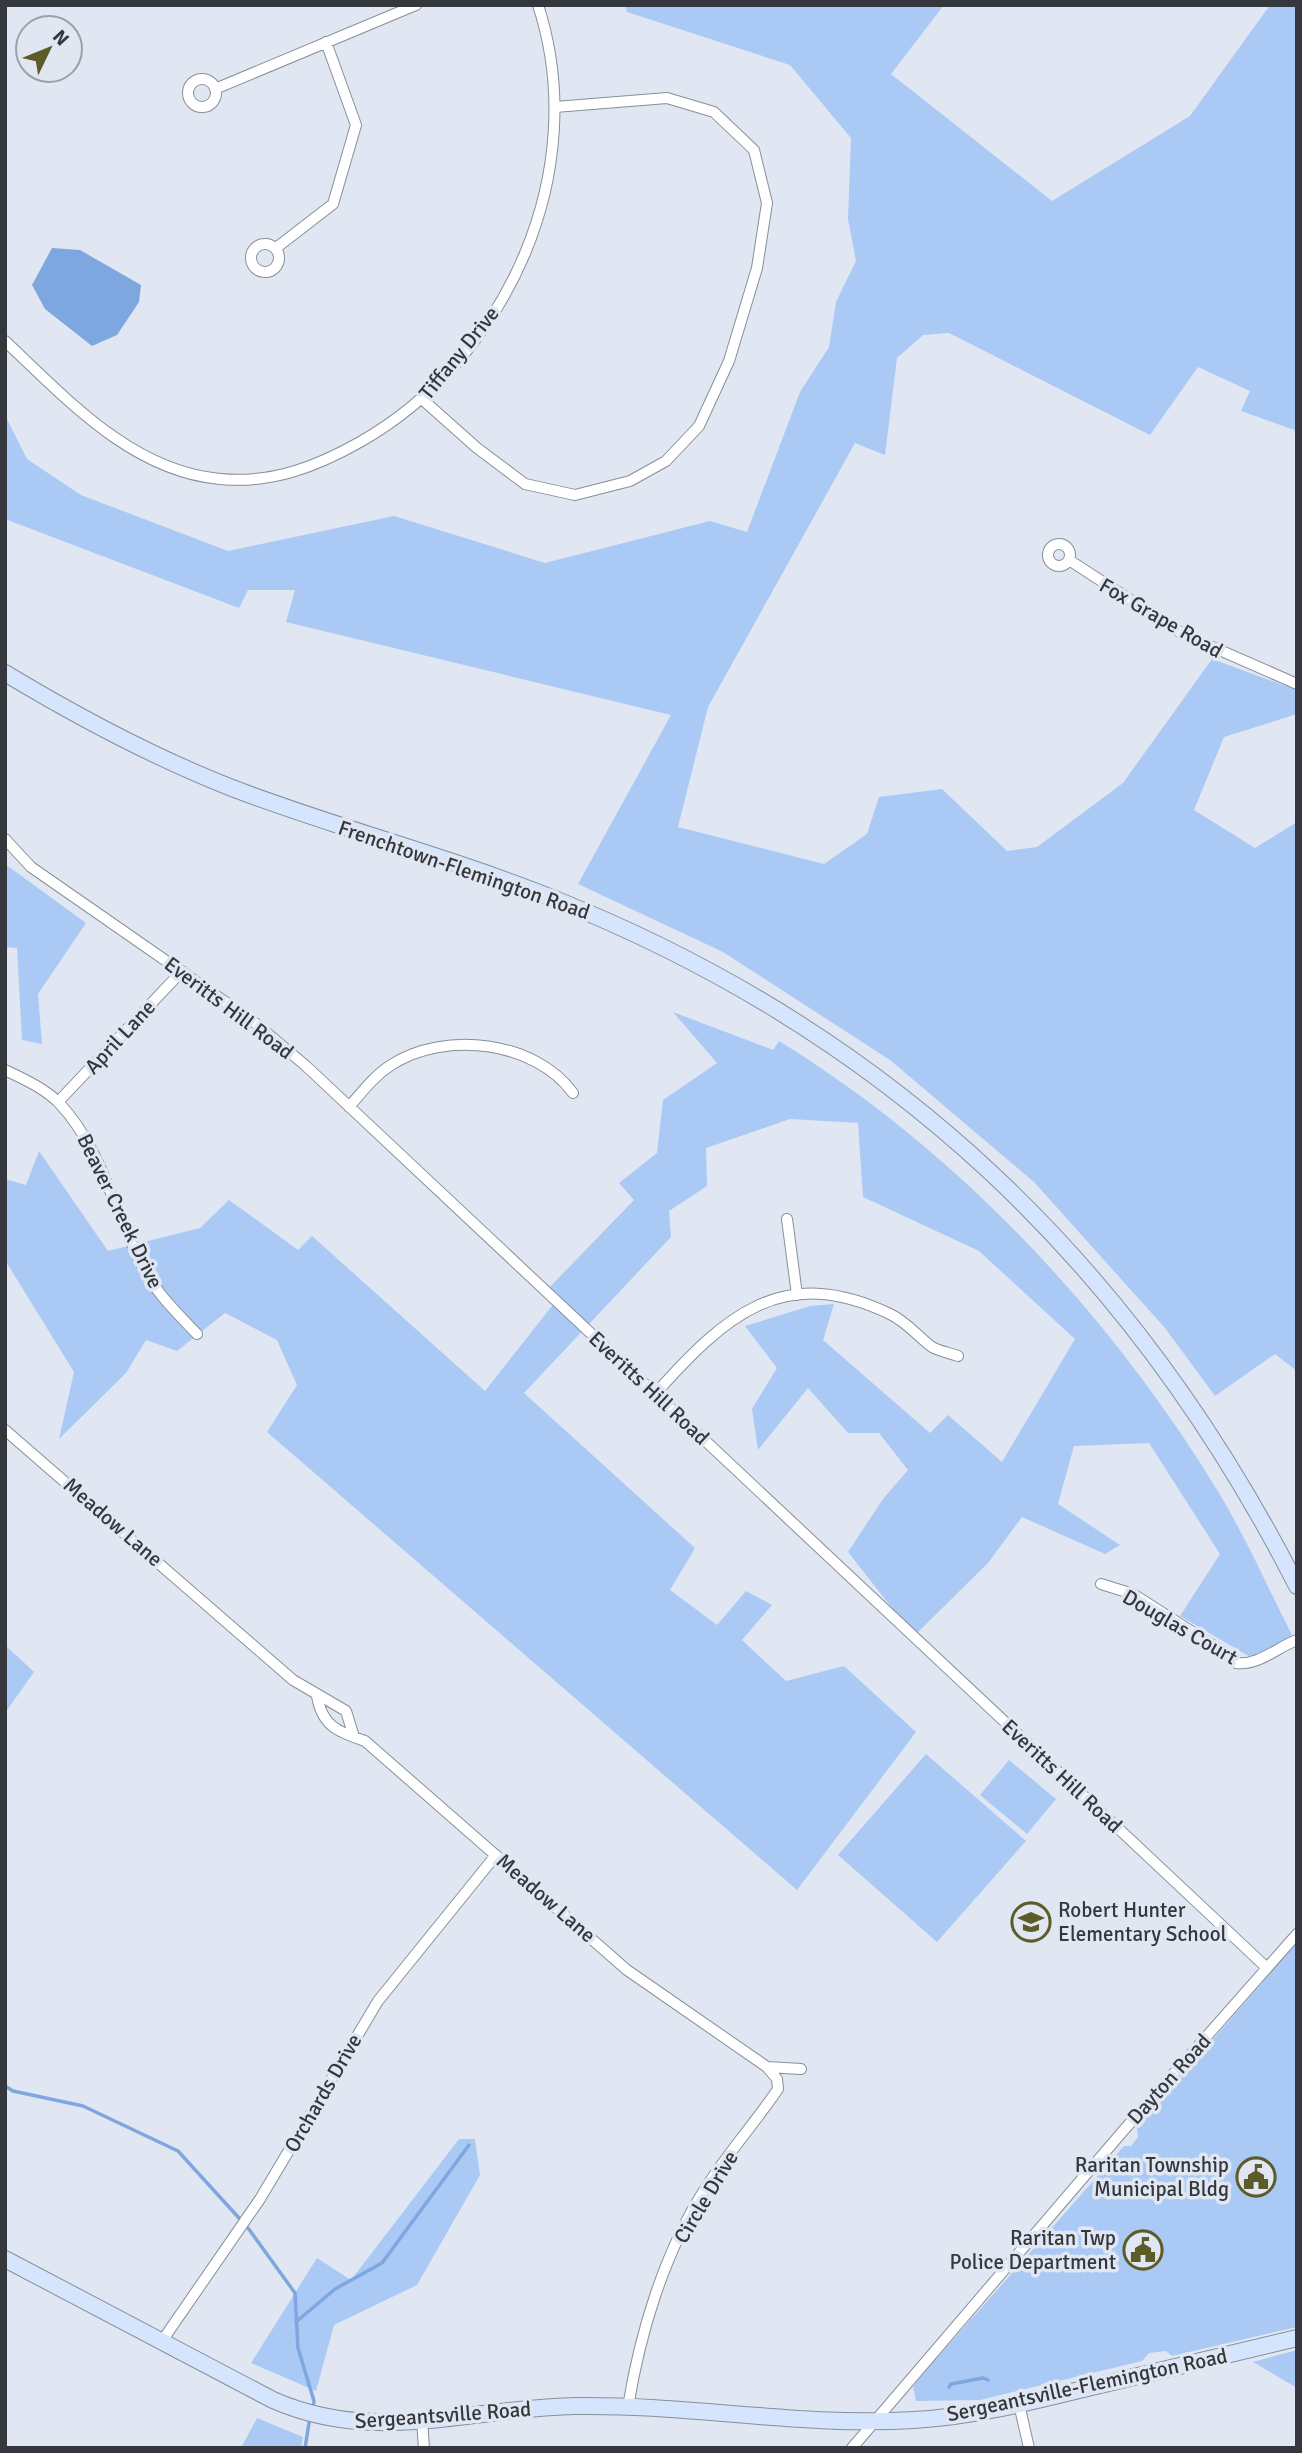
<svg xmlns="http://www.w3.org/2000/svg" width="1302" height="2453" font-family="Signika,sans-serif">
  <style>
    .green { fill: #aac9f5 }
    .water { fill: #7ea7df }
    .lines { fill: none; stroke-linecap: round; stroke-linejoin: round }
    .stream { stroke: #7ea7df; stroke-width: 3.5 }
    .minor-casing { stroke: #888f99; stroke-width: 12 }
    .secondary-casing { stroke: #888f99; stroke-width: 18 }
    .minor { stroke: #fff; stroke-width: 10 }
    .secondary { stroke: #d4e5fd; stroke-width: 16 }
    .labels { text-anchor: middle; stroke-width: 7; stroke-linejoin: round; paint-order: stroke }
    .street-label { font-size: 21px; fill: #34373b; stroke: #e0e7f2 }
    .poi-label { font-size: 21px; fill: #34373b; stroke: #e0e7f2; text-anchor: end }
  </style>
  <rect width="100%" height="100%" fill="#e0e7f2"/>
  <path class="green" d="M625,5H944L891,74L1052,201L1190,116L1270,5H1297V431L1241,411L1250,391L1198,367L1150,435L949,333L923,335L897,358L885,455L855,443L708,707L678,827L824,864L867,834L879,797L942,789L1007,851L1037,847L1123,783L1212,659L1297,690V714L1224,737L1194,810L1255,848L1297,822V1371L1275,1354L1215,1396L1165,1328L1034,1182L890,1060L723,952L578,884L671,715L286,622L295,590H248L239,608L5,519V415L27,459L81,495L228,551L394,516L545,563L710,521L747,532L800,392L829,347L836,302L856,261L848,219L851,138L790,65L627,12Z
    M5,864L86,923L38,994L42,1044L22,1040L17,948L5,947Z
    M673,1012L773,1050L779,1041C958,1151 1111,1315 1219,1493C1246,1538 1268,1588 1292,1635L1257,1661L1180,1616L1220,1554L1149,1443L1074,1446L1058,1504L1120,1545L1105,1554L1022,1517L988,1563L914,1636L848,1552L883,1499L908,1470L879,1433H848L808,1388L758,1450L752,1409L777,1368L745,1326L810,1306L834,1304L823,1340L930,1433L948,1415L1002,1462L1075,1339L979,1251L863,1197L858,1123L790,1119L706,1148L707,1186L669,1211L671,1237L524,1393L695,1548L670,1590L717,1625L746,1591L772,1605L742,1640L786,1681L844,1666L916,1732L797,1890L267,1432L297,1385L277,1340L225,1313L177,1351L146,1340L126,1373L59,1439L74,1372L5,1260V1179L26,1185L39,1151L108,1251L200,1228L229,1200L298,1250L312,1236L485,1391L555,1302L545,1292L634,1200L619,1183L657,1153L663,1100L717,1063Z
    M5,1645L34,1672L5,1713Z
    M926,1754L1026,1841L937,1942L838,1855Z
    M1009,1760L1056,1799L1027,1834L980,1795Z
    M1297,1942V2327L1172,2356L1166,2351L1149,2353L1142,2361L980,2400L916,2401L913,2387L922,2375L1124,2146H1131L1138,2137L1137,2128Z
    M459,2139H475L480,2175L417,2285L334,2325L316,2391L251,2363L317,2258L351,2280Z
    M1297,2350V2388L1253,2362Z
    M257,2418L303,2437L301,2448H241Z"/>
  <path class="water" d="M52,248L80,250L141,285L139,302L117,335L92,346L45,309L32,285Z"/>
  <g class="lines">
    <path class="stream" d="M5,2086L13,2091L83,2106L178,2151L239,2218
      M248,2228L295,2293L298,2348L314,2401L313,2407
      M296,2322L335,2289L382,2263L469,2145
      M949,2387L951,2384L983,2378L988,2380
      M305,2448L309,2423"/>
    <g class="minor-casing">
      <path id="minor" d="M188 93a14 14 0 1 1 28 0a14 14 0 1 1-28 0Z
        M215,89L416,5
        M251 258a14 14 0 1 1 28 0a14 14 0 1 1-28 0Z
        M276,248L333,204L356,125L326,42
        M5,341C66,398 131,471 220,479C271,484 316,467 360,442C508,358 592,170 538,5
        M423,400L477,448L525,484L575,495L630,481L666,461L699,426L729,361L757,268L767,203L754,150L714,112L667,98L555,107
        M1048 555a11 11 0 1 1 22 0a11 11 0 1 1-22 0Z
        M1069,560L1183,634L1297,684
        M5,839L31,867L254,1022L306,1066L1267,1968
        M5,1070C24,1079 46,1089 60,1104C102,1149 115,1214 143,1267C156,1293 177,1313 197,1334
        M58,1102L182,971
        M349,1107C362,1092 374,1076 391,1065C445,1030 535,1041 573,1093
        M787,1219L797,1295
        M655,1394C724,1317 782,1262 890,1314C907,1322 917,1336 932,1347C939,1351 950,1353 958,1356
        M5,1430L293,1680L346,1711L354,1737
        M1101,1584L1133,1594L1225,1653L1236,1663C1258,1666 1276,1648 1297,1640
        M317,1696C322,1726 338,1732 365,1741L627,1970L767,2067L777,2079L778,2089C755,2123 727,2154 705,2189C664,2253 640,2333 628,2407
        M767,2067L801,2069
        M162,2341L260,2199L378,2001L496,1855
        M1019,2404L1029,2448
        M422,2420L424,2448
        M852,2448L1123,2131L1297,1934"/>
    </g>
    <g class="secondary-casing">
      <path id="secondary" d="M5,673C78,717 153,757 232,788C339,829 451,857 557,900C893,1035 1133,1265 1297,1586
        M5,2259L273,2400C375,2445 469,2408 575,2406C688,2404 801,2427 914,2420C969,2417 1022,2404 1075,2391C1149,2374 1223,2356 1297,2338"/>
    </g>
    <use href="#minor" class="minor"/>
    <use href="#secondary" class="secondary"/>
  </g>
  <defs>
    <g id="school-ring" transform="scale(2.0125)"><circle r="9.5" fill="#e0e7f2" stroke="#5d5b28" stroke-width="1.5"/><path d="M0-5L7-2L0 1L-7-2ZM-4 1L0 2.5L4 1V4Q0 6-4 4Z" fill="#5d5b28"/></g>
    <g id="civic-ring" transform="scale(2.0125)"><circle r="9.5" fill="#e0e7f2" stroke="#5d5b28" stroke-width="1.5"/><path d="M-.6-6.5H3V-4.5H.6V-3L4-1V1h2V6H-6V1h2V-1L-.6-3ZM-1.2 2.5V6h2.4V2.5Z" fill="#5d5b28"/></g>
  </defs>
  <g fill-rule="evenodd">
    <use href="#school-ring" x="1031" y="1922"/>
    <use href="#civic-ring" x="1256" y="2177"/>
    <use href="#civic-ring" x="1143" y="2250"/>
  </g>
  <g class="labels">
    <g class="street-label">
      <text transform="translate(459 353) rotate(-51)" y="7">Tiffany Drive</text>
      <text transform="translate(1161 618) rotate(30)" y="7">Fox Grape Road</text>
      <text transform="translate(464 870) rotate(19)" y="7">Frenchtown-Flemington Road</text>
      <text transform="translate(229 1008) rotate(37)" y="7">Everitts Hill Road</text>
      <text transform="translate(120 1037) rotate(-47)" y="7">April Lane</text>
      <text transform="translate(120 1211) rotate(64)" y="7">Beaver Creek Drive</text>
      <text transform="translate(649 1388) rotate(43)" y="7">Everitts Hill Road</text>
      <text transform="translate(113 1522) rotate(41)" y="7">Meadow Lane</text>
      <text transform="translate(1180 1627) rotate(30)" y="7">Douglas Court</text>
      <text transform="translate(1062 1776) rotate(43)" y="7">Everitts Hill Road</text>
      <text transform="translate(546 1898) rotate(41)" y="7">Meadow Lane</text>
      <text transform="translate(1169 2079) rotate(-48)" y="7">Dayton Road</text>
      <text transform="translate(323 2093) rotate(-60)" y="7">Orchards Drive</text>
      <text transform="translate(706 2197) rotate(-59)" y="7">Circle Drive</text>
      <text transform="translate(1087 2385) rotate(-12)" y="7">Sergeantsville-Flemington Road</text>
      <text transform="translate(443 2415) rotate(-4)" y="7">Sergeantsville Road</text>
    </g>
    <g class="poi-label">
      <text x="1058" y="1917" text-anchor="start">Robert Hunter<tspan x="1058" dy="24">Elementary School</tspan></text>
      <text x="1229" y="2172">Raritan Township<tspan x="1229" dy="24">Municipal Bldg</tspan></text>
      <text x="1116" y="2245">Raritan Twp<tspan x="1116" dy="24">Police Department</tspan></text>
    </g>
  </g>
  <rect width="1302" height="2453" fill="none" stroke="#34373b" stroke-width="14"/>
  <g transform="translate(49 49) rotate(47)"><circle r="33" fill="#e0e7f2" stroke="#9ba1a9" stroke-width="2"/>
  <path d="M0-5L12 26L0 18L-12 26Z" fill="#5d5b28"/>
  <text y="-10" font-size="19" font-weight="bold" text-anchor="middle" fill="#34373b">N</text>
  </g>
</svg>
